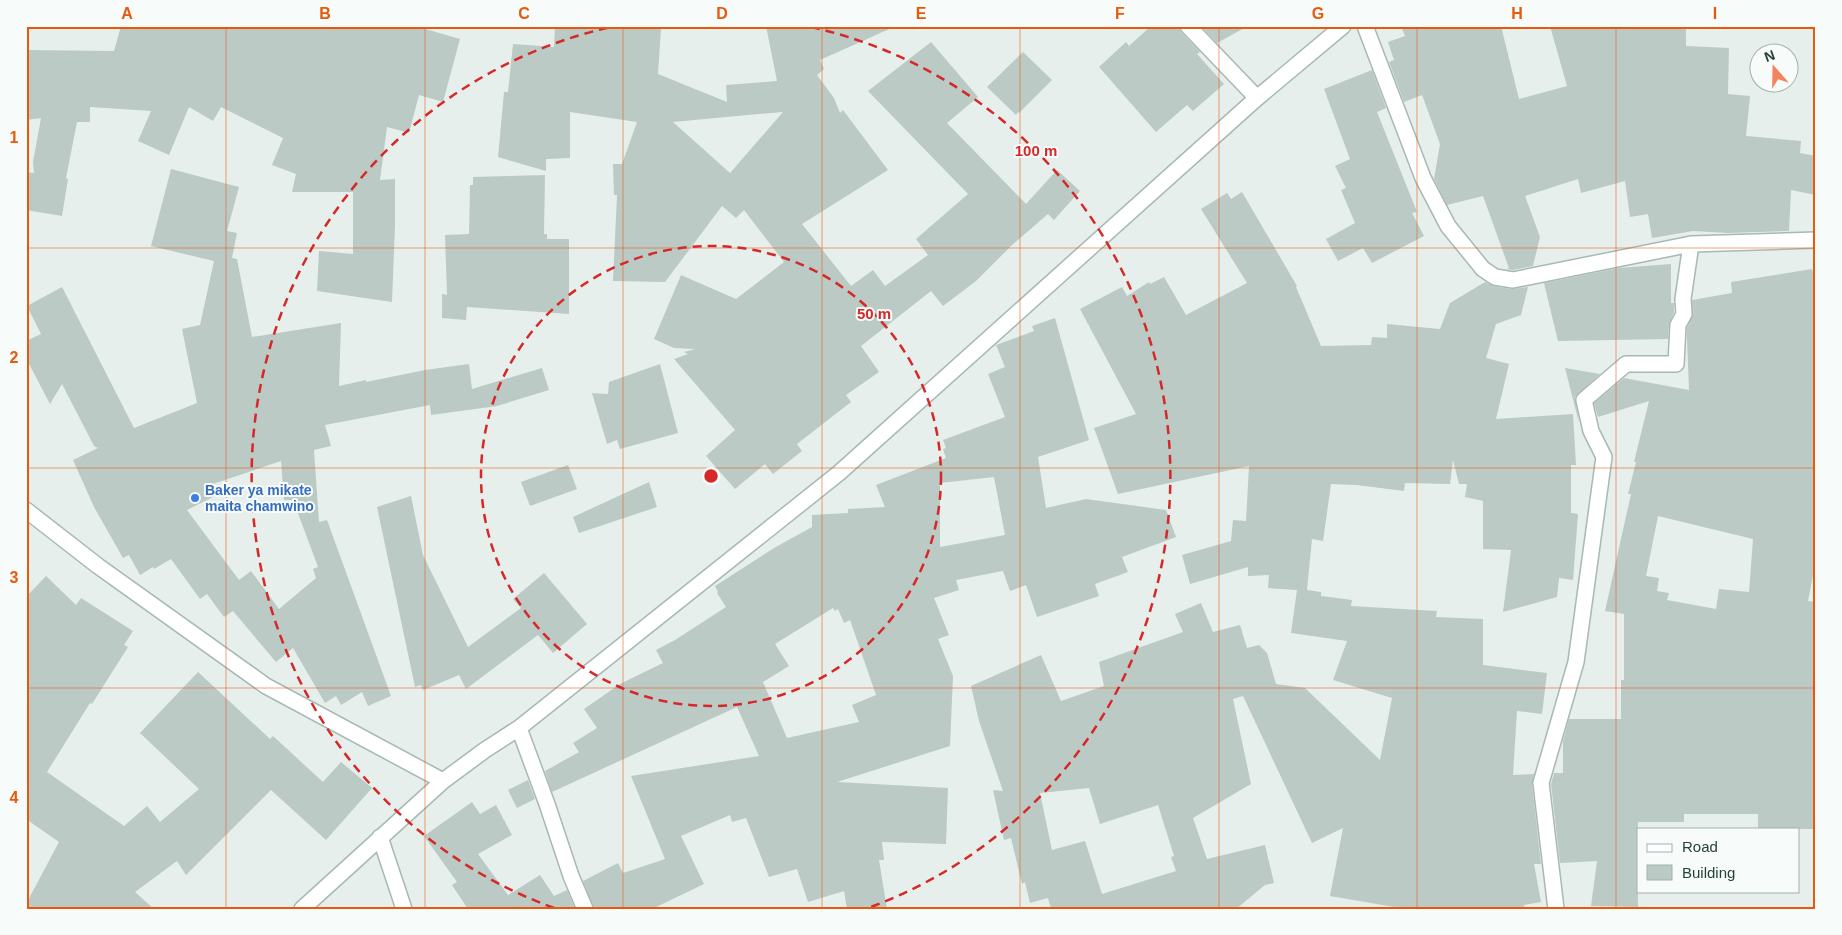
<svg xmlns="http://www.w3.org/2000/svg" width="1842" height="935" font-family="Arial,sans-serif">
  <style>
    .building { fill: #bbcac4; fill-rule: evenodd }
    .lines { fill: none; stroke-linecap: round; stroke-linejoin: round }
    .minor-casing { stroke: #a8b8b2; stroke-width: 18 }
    .minor { stroke: #fff; stroke-width: 15 }
    .grid { fill: none; stroke: #e8590c; stroke-width: 1; stroke-opacity: 0.55 }
    .ring { fill: none; stroke: #d62828; stroke-width: 2.5; stroke-dasharray: 9 6 }
    .shop-dot { fill: #3f7fe0; stroke: #f7fbf9; stroke-width: 2 }
    .labels { text-anchor: middle; stroke-width: 4; stroke-linejoin: round; paint-order: stroke }
    .shop-label { font-size: 14px; font-weight: bold; fill: #366cbe; stroke: #f7fbf9; text-anchor: start }
    .centre { fill: #d62828; stroke: #f7fbf9; stroke-width: 2.5 }
    .ring-label { font-size: 15px; text-anchor: middle; font-weight: bold; fill: #d62828; stroke: #f7fbf9; stroke-width: 4; stroke-linejoin: round; paint-order: stroke }
    .neatline { fill: none; stroke: #e8590c; stroke-width: 2 }
    .grid-label { font-size: 16px; text-anchor: middle; font-weight: bold; fill: #e8590c }
  </style>
  <rect width="100%" height="100%" fill="#e6efeb"/>
  <path class="building" d="M121,26H415L460,39L443,102L419,95L409,133L387,127L380,180L395,179V225L392,302L317,291L319,251L353,254V192H292L296,174L272,165L283,138L221,107L213,121L189,107L169,155L138,141L151,111L90,107V122H77L66,178L68,179L62,216L26,210V172L34,173L33,162L41,118L26,120V50L114,51Z
    M555,26L661,28L658,74L727,102L726,85L777,81L766,26H896L820,60L824,69L817,75L834,98L840,113L843,110L888,170L802,224L851,286L873,270L885,286L928,255L916,239L968,194L868,91L931,42L978,97L947,123L1026,204L1057,170L1080,191L1054,220L1048,214L1012,245L976,281L943,306L931,291L861,346L879,372L846,395L851,402L797,444L802,451L773,474L765,464L735,489L706,456L735,430L674,359L688,354L684,352L695,349L674,348L654,339L681,275L736,299L784,262L744,210L736,218L722,206L665,282L613,281L617,195H614L613,164H622L637,122L570,112V158L546,159V171L498,157L504,92H508L513,44L554,47ZM783,112L730,173L673,122L758,114Z
    M1151,26H1179L1181,32L1200,52L1197,54L1224,84L1193,111L1187,105L1156,132L1099,67L1126,42L1129,46Z
    M1201,26H1248L1217,43Z
    M1401,26H1501L1519,99L1567,86L1550,26H1686V46L1729,48L1728,94L1750,96L1746,136L1801,141L1800,153L1816,156V195L1791,190L1789,231L1728,233L1693,231L1652,238L1648,214L1630,217L1625,181L1581,193L1578,179L1525,196L1540,237L1533,266L1513,270L1506,269L1509,268L1483,196L1447,205L1434,179L1440,144L1422,95L1404,102L1389,62L1394,60L1388,42L1405,36Z
    M1023,52L1052,80L1019,113L1018,112L1016,115L987,87Z
    M1372,70L1386,108L1377,112L1417,212L1412,213L1424,236L1372,263L1363,248L1338,261L1326,239L1355,223L1341,190L1346,188L1335,166L1350,159L1324,89Z
    M171,169L239,187L227,231L237,233L232,258L237,259L252,337L341,323L339,386L366,380V382L425,370L469,364L472,389L542,368L549,390L497,406L431,415L430,405L325,425L331,446L314,450L319,522L327,520L391,696L368,706L362,692L341,705L336,696L325,703L293,648L276,662L233,611L224,617L207,594L200,599L171,559L154,569L153,567L140,575L129,555L123,558L94,507L73,460L98,448L94,446L62,384L50,404L26,358V341L41,334L27,306L62,287L134,428L197,403L182,329L200,325L214,261L151,246ZM281,461L284,500H293L318,567L313,569L316,578L279,609L251,571L239,580L187,510L213,497L207,486Z
    M545,175L544,234H547V239H569V314L467,307L466,320L442,318V294L447,295L445,235L469,234L470,185H473V177Z
    M1242,192L1297,286L1296,287L1321,346L1371,345L1372,337L1387,338V324L1440,329L1450,303L1485,282L1493,286L1511,289L1528,287L1521,315L1496,324L1486,358L1509,364L1496,419L1573,414L1576,465H1571V513L1578,514L1573,580L1559,578L1557,597L1503,612L1511,550L1483,549V501L1465,497L1467,484H1459L1453,460L1450,484L1405,483L1404,491L1357,485L1331,484L1323,541L1312,539L1307,590L1321,592V596L1352,600L1351,606L1437,611L1436,617L1483,619V665L1547,673L1542,714L1517,711L1513,775L1534,774L1532,784L1541,864H1534L1541,902L1524,905L1525,909H1406L1330,896L1343,828L1312,843L1243,696L1233,699L1251,784L1193,818L1207,859L1265,845L1274,883L1265,885L1236,909H1051L1048,898L1030,903L1025,882L1022,884L1011,838L1004,840L993,790L1003,791L979,721L971,686L1041,655L1061,701L1104,686L1099,662L1183,632L1175,614L1201,603L1213,632L1240,625L1247,648L1259,645L1267,653L1276,684L1305,688L1380,760L1392,698L1333,680L1347,641L1291,633L1297,590L1268,588L1269,575L1248,576V567L1190,584L1182,555L1231,541L1233,520L1246,521L1249,466L1118,494L1094,428L1136,414L1080,309L1122,287L1127,296L1149,282L1150,284L1164,277L1186,315L1247,283L1201,209L1227,193L1231,199ZM1089,788L1100,824L1158,805L1174,856L1171,857L1176,871L1102,894L1085,841L1052,850L1040,793Z
    M1671,264V303H1674V312L1669,324L1668,339L1558,341L1544,283L1619,268Z
    M1812,269L1816,285V560L1808,601L1816,602V829H1758V814H1684V822H1638V907L1591,906L1597,861L1560,863L1551,784L1554,773H1563V741L1569,719H1621V680H1624V614L1605,611L1631,494H1628L1636,462H1634L1649,401L1598,417L1594,403L1624,378L1689,390L1687,339V328L1693,314L1692,300L1732,293L1731,282ZM1658,516L1753,539L1749,592L1719,589L1716,609L1667,600L1669,593L1657,591L1659,578L1646,576Z
    M1055,318L1089,440L1038,457L1046,508L1086,499L1166,510L1176,537L1122,557L1128,572L1095,584L1099,596L1037,617L1026,585L1010,591L1003,571L956,580L959,590L934,598L949,635L938,639L953,676L950,746L837,782L948,788L946,844L882,842L884,860H879L887,909H847L844,891L808,902L797,869L769,877L746,818L732,822L730,815L681,836L704,884L652,909H594L583,881L618,863L623,873L665,859L631,776L759,756L737,707L552,792L545,771L579,752L573,743L597,728L584,709L620,684L663,663L656,650L675,640L726,607L717,593L718,592L715,586L774,548L812,527V515L848,513V509L885,507L876,485L946,458L943,449L946,448L943,440L1005,417L988,374L1005,367L996,345L1034,331L1032,326ZM994,477L1005,535L940,547V483ZM833,608L835,611L838,609L844,623L850,620L876,695L852,705L859,722L787,738L763,682L789,666L775,644Z
    M660,364L678,433L620,449L617,440L607,444L592,393L608,394L609,382Z
    M1565,368L1600,374L1575,397L1579,423Z
    M568,465L577,489L530,506L521,482Z
    M649,482L657,507L579,533L573,517Z
    M411,496L423,555L468,647L521,608L513,599L544,573L587,624L553,653L538,635L466,689L459,675L423,690L421,685L415,687L377,507Z
    M46,576L76,605L81,598L133,631L124,645L128,647L92,704L90,703L47,772L124,826L147,806L160,822L199,789L140,733L198,672L270,739L273,736L323,782L341,762L372,788L326,840L271,790L186,875L177,861L135,892L154,909H26V904L59,842L26,819V597Z
    M528,780L535,799L517,808L508,790Z
    M472,802L480,814L496,805L512,835L478,854L508,895L540,875L554,896L567,890L575,909H468L452,885L457,882L424,836Z"/>
  <g class="lines">
    <g class="minor-casing">
      <path id="minor" d="M1188,26L1257,98
        M1365,26L1423,178L1448,226L1483,269L1495,277L1513,280L1691,244L1816,240
        M26,510L98,566L266,686L443,781
        M519,728L547,804L571,876L585,909
        M380,837L404,909
        M302,909L443,781L485,750L519,728L839,473L1257,98L1343,26
        M1556,909L1541,783L1576,662L1604,457L1591,431L1584,400L1626,364H1676L1678,325L1684,314L1683,299L1691,244"/>
    </g>
    <use href="#minor" class="minor"/>
  </g>
  <path class="grid" d="M226,26V909M425,26V909M623,26V909M822,26V909M1020,26V909M1219,26V909M1417,26V909M1616,26V909M26,248H1816M26,468H1816M26,688H1816"/>
  <g class="ring">
    <circle cx="711" cy="476" r="230"/>
    <path d="M554 908A460 460 0 0 1 611 27M811 27A460 460 0 0 1 868 908"/>
  </g>
  <circle class="shop-dot" cx="195" cy="498" r="5"/>
  <g class="labels">
    <g class="shop-label">
      <text x="205" y="495">Baker ya mikate<tspan x="205" dy="16">maita chamwino</tspan></text>
    </g>
  </g>
  <circle cx="711" cy="476" r="8" class="centre"/>
  <g class="ring-label">
    <text x="1036" y="156">100 m</text>
    <text x="874" y="319">50 m</text>
  </g>
  <rect width="1842" height="935" fill="none" stroke="#f7fbf9" stroke-width="55"/>
  <rect x="1637" y="828" width="162" height="65" fill="#f7fbf9" stroke="#a3b1ad"/>
  <rect x="1647" y="844" width="25" height="8" fill="#ffffff" stroke="#a3b1ad"/>
  <text x="1682" y="852" font-size="15" fill="#24423a">Road</text>
  <rect x="1647" y="865" width="25" height="15" fill="#bbcac4" stroke="#a3b1ad"/>
  <text x="1682" y="878" font-size="15" fill="#24423a">Building</text>
  <g transform="translate(1774 68) rotate(340)"><circle r="24" fill="#f7fbf9" stroke="#a3b1ad"/>
  <path d="M0-4L9 19L0 12L-9 19Z" fill="#f4845f"/>
  <text y="-8" font-size="14" font-weight="bold" text-anchor="middle" fill="#24423a">N</text>
  </g>
  <rect x="28" y="28" width="1786" height="880" class="neatline"/>
  <g class="grid-label">
    <text x="127" y="19">A</text>
    <text x="325" y="19">B</text>
    <text x="524" y="19">C</text>
    <text x="722" y="19">D</text>
    <text x="921" y="19">E</text>
    <text x="1120" y="19">F</text>
    <text x="1318" y="19">G</text>
    <text x="1517" y="19">H</text>
    <text x="1715" y="19">I</text>
    <text x="14" y="143">1</text>
    <text x="14" y="363">2</text>
    <text x="14" y="583">3</text>
    <text x="14" y="803">4</text>
  </g>
</svg>
